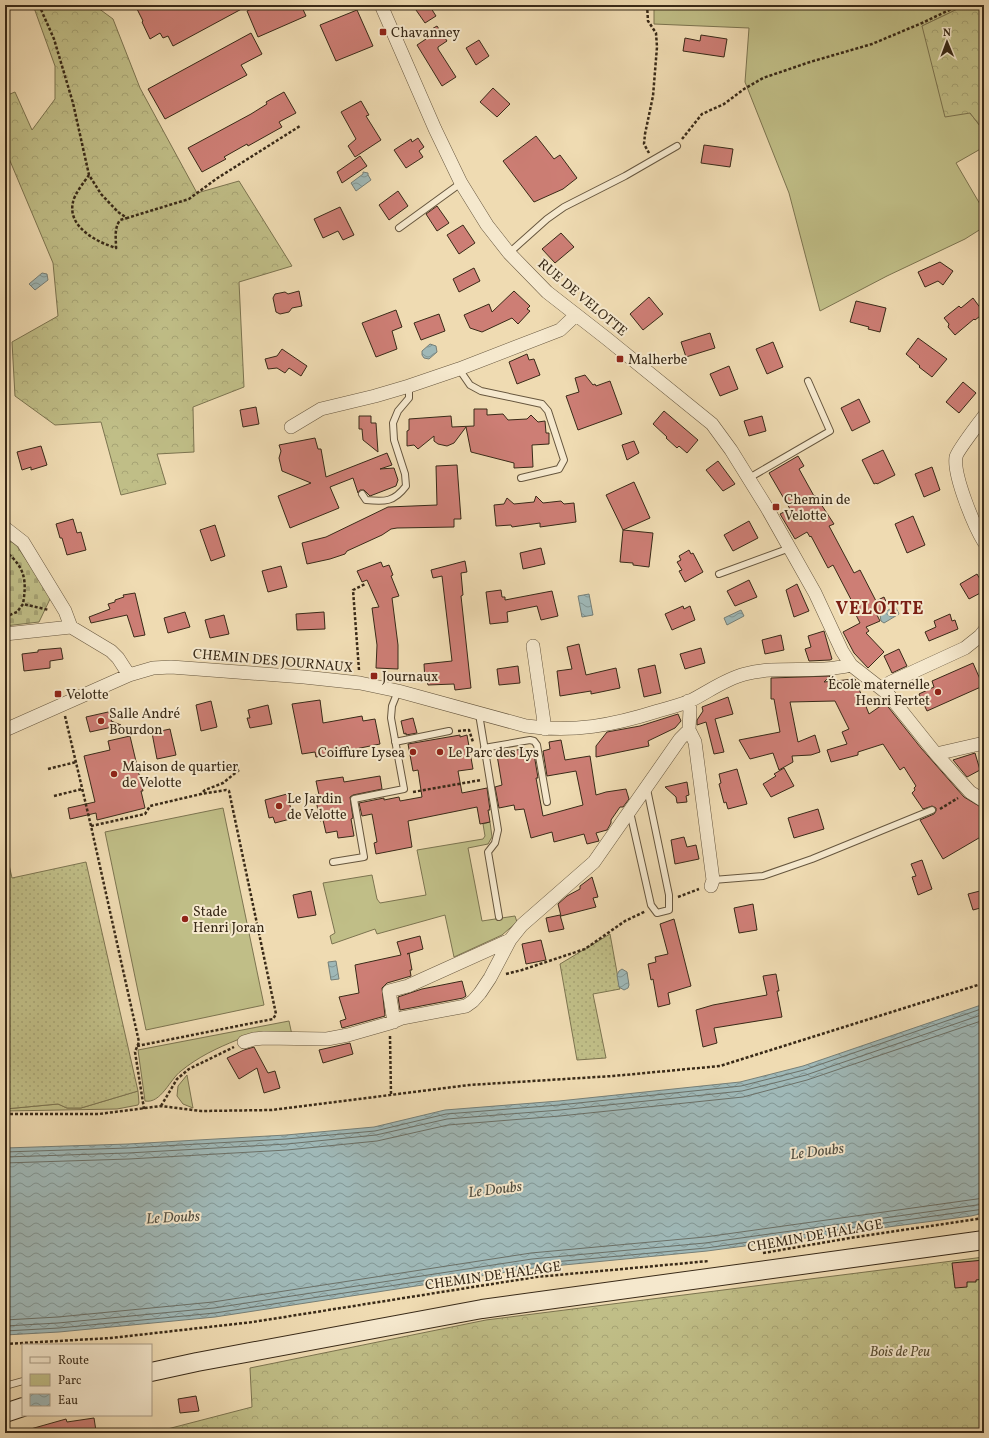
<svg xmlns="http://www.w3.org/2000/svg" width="989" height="1438" font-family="Vollkorn,serif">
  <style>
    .green { fill: #c0be87; stroke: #7c7450 }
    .forest { fill: url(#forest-crowns); stroke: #7c7450 }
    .cemetery { fill: url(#cemetery-stones); stroke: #7c7450 }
    .garden { fill: url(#garden-dots); stroke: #7c7450 }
    .water { fill: url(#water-waves); stroke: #767f77 }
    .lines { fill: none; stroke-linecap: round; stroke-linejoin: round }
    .shore { stroke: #6c7168; stroke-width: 1 }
    .building { fill: #cd7e75; stroke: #392a18 }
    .service-casing { stroke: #66563e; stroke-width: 8 }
    .minor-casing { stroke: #66563e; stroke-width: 14 }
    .secondary-casing { stroke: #392a18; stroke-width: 20 }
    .path { stroke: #392a18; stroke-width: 2.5; stroke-dasharray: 3 2; stroke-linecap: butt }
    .service { stroke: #f5e8cd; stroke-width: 6 }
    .minor { stroke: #f5e8cd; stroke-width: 13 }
    .secondary { stroke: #f5e8cd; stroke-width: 18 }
    .poi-dot { fill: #8f2418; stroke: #f5e8cd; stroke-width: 1.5 }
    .labels { text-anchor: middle; stroke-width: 4; stroke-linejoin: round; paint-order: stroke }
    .poi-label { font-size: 14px; fill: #392a18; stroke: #f5e8cd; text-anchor: start }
    .street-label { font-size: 14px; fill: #392a18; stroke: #f5e8cd }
    .park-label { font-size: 14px; font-style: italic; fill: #5b4f34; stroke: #f5e8cd }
    .water-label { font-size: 15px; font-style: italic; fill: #524e40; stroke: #f5e8cd }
    .district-label { font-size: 18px; font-weight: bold; letter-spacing: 1px; fill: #7a1f14; stroke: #f5e8cd }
  </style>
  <defs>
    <pattern id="forest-crowns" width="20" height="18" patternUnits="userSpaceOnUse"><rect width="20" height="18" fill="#c0be87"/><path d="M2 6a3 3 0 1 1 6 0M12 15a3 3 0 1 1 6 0" fill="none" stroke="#a6a374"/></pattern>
    <pattern id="cemetery-stones" width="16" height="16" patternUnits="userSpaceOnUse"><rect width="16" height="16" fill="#c0be87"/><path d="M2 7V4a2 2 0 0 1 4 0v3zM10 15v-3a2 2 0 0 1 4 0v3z" fill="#a6a374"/></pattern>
    <pattern id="garden-dots" width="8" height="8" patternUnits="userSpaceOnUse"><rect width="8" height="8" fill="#c0be87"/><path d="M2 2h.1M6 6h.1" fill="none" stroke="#a6a374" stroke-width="1.8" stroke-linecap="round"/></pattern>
    <pattern id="water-waves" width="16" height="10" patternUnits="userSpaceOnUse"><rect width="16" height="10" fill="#9fb8b7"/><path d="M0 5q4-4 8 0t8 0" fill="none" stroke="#839694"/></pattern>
  </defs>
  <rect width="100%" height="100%" fill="#efdbb2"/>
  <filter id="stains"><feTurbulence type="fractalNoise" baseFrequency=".005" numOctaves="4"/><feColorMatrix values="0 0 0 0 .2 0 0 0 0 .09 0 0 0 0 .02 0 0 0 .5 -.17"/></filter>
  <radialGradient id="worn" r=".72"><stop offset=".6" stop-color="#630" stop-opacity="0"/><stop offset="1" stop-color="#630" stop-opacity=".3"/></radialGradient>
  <path class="green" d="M654,5H966L922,26L970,113L984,131V147L956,163L984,211V227L965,239L887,276L820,311L789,193L745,82L749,28L654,24Z
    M223,808L264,1005L146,1030L105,832Z
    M490,822L492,837L488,844L468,848L482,921L515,916L517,922L502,935L454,957L445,915L377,934L375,929L332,944L330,936L335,933L323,883L372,875L377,899L380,903L426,895L417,850L483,839L485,836L483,824Z
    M289,1021L292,1035C279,1035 265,1034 252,1035C247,1035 242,1038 237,1040C217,1048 198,1057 181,1071C170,1079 161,1104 145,1101L138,1050Z
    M187,1075L193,1108L183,1104L177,1096L178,1086Z
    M138,1091L139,1103L138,1105L117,1109L5,1111V1109L58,1104L67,1108H81Z"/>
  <path class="forest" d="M33,5H94L113,19L140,88L197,193L239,181L292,266L239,282L244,387L193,407L194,452L157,454L166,484L121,495L101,422L55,425L15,396L12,342L58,316L53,263L5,149V96L15,92L32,130L55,99V66Z
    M966,5H984V131L970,113L945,117L922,26Z
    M984,1257V1433H152L252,1407L250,1368L486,1320Z"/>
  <path class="cemetery" d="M5,537L17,546L51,597L39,622L5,626Z"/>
  <path class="garden" d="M5,847L12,878L86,862L138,1091L81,1108H67L58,1104L5,1109Z
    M610,934L620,989L593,994L606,1058L577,1060L560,964Z"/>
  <path class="water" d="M363,172L368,173V175L371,180L356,191L351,183L363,174Z
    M42,273L47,274L48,280L35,290L29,284Z
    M430,344L436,346L437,352L429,359L424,358L422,355V351Z
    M589,594L593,615L582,617L578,596Z
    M895,606L899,614L884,623L881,621L880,615Z
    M741,610L744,616L727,625L724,618Z
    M336,961L339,979L331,980L328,962Z
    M622,969L627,972L629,985L628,988L624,990L619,987L617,975L619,971Z
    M984,1004V1213L971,1216L707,1251L533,1268L215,1317L59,1332L5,1335V1148L128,1144L286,1135L374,1127L445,1110L559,1101L740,1082L803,1066Z"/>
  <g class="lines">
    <path class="shore" d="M5,1152L128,1148L286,1139L375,1131L446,1114L559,1105L741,1086L804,1070L984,1008
      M5,1157L128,1153L287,1144L376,1135L447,1119L560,1110L742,1091L806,1075L984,1014
      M5,1163L129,1159L287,1150L377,1141L448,1125L560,1116L743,1097L807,1080L984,1020
      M5,1320L58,1317L213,1302L531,1253L705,1237L984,1198
      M5,1326L58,1323L214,1308L532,1259L705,1243L984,1204
      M5,1331L59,1328L215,1313L532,1264L706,1248L984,1209"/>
  </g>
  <path class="building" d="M135,5H249L173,46L168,36L163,38L160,33L150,39L142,22L143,21Z
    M260,5H301L306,16L258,37L247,11Z
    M423,5H429L436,16L425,23L416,10Z
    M357,10L373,46L336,61L320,25Z
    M437,26L447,41L438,47V49L456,77L442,86L417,45L426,39L423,34Z
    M251,33L262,54L241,65L247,75L165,119L148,89Z
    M701,35L727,39L724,57L683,51L685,38L700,41Z
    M479,40L489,56L476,65L466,48Z
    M493,88L510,104L497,117L480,102Z
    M284,92L296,113L279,122L282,127L248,146L247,144L224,157L226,159L202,172L188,148L251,114L267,104L266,102Z
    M361,101L369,115L366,116L381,140L355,157L348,146L356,139L341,112Z
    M536,136L554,159L560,155L577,178L563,189L534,202L503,161Z
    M418,138L424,147L419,151L423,157L406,168L394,150L411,139L412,142Z
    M704,145L733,149L730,167L701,163Z
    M360,156L367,166L342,183L337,172Z
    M398,191L408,206L389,220L379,205Z
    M437,206L449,223L437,231L426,214Z
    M340,207L354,235L343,240L338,231L323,238L314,219Z
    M463,225L475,243L459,254L447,235Z
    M561,233L574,247L555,263L542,249Z
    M940,262L953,271L943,285L938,281L925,287L918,272Z
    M474,268L480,281L459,292L453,279Z
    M299,291L302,306L292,308L289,312L280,314L276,312L273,298L275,294L285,292L288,294Z
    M514,291L530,306L527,309L530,311L518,324L512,318L482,332L470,328L464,315L489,304L492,312Z
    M649,297L663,314L643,330L630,314Z
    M973,298L984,313L975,320L974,319L955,335L948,327L949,324L944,318L959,306L961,308Z
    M856,301L886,308L880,332L868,329L869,327L850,322Z
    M396,310L402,327L392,331L397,349L376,357L362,323Z
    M439,314L445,331L421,340L414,323Z
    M710,333L715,348L686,357L681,342Z
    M918,338L947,359L932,377L919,367L920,366L906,354Z
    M773,342L783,367L767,374L756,349Z
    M282,349L307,366L301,376L289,368L285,373L277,368L268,369L265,359L277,356Z
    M527,354L529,360L534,359L540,375L517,384L509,362Z
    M729,366L738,389L720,396L710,374Z
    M585,375L593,385L595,384L596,386L610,381L622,414L578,430L566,396L579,392L575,378Z
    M963,382L976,393L959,413L946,402Z
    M859,399L870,422L852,431L841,408Z
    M256,407L259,424L243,427L240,410Z
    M474,409H487V415L503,414L508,420L527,419L531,415L538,422L545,421L546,433H549V444L532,445L533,467L514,468V463L471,452L466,427L454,443L447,446L438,444L434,441V436L418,449L414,445L407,446V431L409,430V419L451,416L452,427L474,426Z
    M664,411L698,440L687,453L679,446L677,448L666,438L667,437L653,424Z
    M359,416H371V423H376L378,452L363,440L362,429H359Z
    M762,416L766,431L749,436L744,421Z
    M315,438L318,449H321L326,477L387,453L392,465L380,469L394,468L398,480L396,486L370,496L364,490H360L358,493L353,478L330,487L339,508L290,528L278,496L311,483L282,471L279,458L281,451L279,445Z
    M634,441L639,453L627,460L622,445Z
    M41,446L47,465L31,470V467L22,470L17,452Z
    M883,450L895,475L877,484L876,483L874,484L862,460Z
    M798,456L804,466L799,469L814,496L815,495L834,524L829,526L854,573L860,570L876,601L884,597L888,606L876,613L880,621L866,627L869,631L866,633L884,652L868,668L854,653L843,632L860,623L855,613L857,611L833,565L828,568L811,536L810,537L807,532L795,539L780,514L790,509L769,473Z
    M718,461L735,484L723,491L706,470Z
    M457,465L461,519H454V527L397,528L391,529L382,535L347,551L345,554L330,559L307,564L302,543L326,537L388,507L437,505L436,466Z
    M932,467L940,490L924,497L915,474Z
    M634,482L650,518L623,530L606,495Z
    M536,496L543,503L561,501L564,504L574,503L576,522L540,527V523L512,527L511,525L496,526L494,505L504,504L507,498L514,504L534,502Z
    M913,516L925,545L907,553L895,524Z
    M73,519L77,533L81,532L86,550L67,555L62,538H60L56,524Z
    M749,521L758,538L733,551L724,535Z
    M215,525L225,556L211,561L200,530Z
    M623,530L653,533L649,567L633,565V563L620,562Z
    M541,548L545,564L523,569L520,553Z
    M689,550L691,554L693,553L703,572L685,582L679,571L682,570L677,562L681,560L679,556Z
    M465,561L467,572L461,573L463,595L461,596L471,688L455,690L454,684L428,685L427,680L425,681L424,664L452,661L442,576L433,578L431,570Z
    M381,562L383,567L389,565L393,575L391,576L399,596L392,598L398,645V669L376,668L377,645L372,608L379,607L367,580L362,582L357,571Z
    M281,566L287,587L268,592L262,571Z
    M977,574L984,586V591L969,599L960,584Z
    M749,580L757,597L735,606L727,591Z
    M797,584L809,611L794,617L786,590Z
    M501,590L502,597H505V600L552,591L558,616L541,620L537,606L507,612L508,622L490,624L486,592Z
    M135,593L145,635L134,637L127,615L91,623L89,617L110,609L108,604L115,602V600L124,597L123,595Z
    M683,606L684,609L690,606L695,620L672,630L665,614Z
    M185,612L190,627L168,633L164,618Z
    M324,612L325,629L297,630L296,614Z
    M950,614L952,621L955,620L958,629L929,641L925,632L936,627L934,621Z
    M224,615L229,634L210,638L205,620Z
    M824,631L832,659L830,660L809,661L805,649L811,647L808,636Z
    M781,635L784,650L765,654L762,640Z
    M579,644L586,675L616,668L620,688L591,694V691L560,696L557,671L572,669L567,647Z
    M61,648L63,659L50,661V668L24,671L22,654L38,652V650Z
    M701,648L705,663L685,669L680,654Z
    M899,649L907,666L892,673L884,656Z
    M973,663L983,686L927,711L919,694L934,687L932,681Z
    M655,665L661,693L644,697L638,669Z
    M518,666L520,683L499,685L497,669Z
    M830,676L824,682L855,679L869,714L885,703L921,748L964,797L984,809V835L943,859L920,820L934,814L936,811V808L932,806L923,809L912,793L915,790L914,788L916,786L904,767L900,770L883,744L858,752V755L831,762L827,750L847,744L842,732L849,729L835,701L790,702L798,742L815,735L820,752L811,755L792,756L793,762L779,770L773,753L750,759L739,740L780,732L774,699H771V678Z
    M728,697L733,714L715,719L724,752L714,754L706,722L697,725V720L703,711L702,707Z
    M320,700L323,723L362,716L363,721L375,719L380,744L316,757L315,752L302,754L292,704Z
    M211,701L217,727L201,731L196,705Z
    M268,705L272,724L250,728L247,718H250L248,710Z
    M117,710L111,721L121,725L90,732L86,717Z
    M678,714L681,721L675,728L648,741L649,746L596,757V746L607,732L640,726Z
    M413,718L417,733L406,735V733L404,734L401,721Z
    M170,729L176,755L157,759L152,733Z
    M460,735V737L467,735L473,769L458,771L462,793L487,788L490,810H488L490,822L480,824L477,807L408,821L412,847L376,854L374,843L377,842L372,814L362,816L359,803L384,798V800L399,797L400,801L422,797L418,770L413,771L408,744Z
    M130,736L143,791H141L145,808L97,820L96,813L70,819L68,808L95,802L84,756L110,750L108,741Z
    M561,740L565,760L590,756L596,795L606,792L626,789L629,799L623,807H620L611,820V823L607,830L596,833L599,841L587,844L584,834L554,842L552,832L531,838L524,809L515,810L514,805L499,808L495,787L502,785L497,755L525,748V749H529L530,755L534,754L538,778H536L543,816L583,805L576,771L547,776L543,751L550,749L549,742Z
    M975,753L980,770L967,777L953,760Z
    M784,768L794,786L771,797L763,784L776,776L774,774Z
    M737,769L747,804L728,809L726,802L724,803L719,784L721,783L719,774Z
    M380,776L382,789L353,795L350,797L353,818L351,819L354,836L338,838L337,831L326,833L323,820L320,821L315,795H319L316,781L343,777L344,782Z
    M687,782L689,795L686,796L687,802L677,803L676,797L665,787Z
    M287,794L292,813L288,814L290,819L275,823L273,817L269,818L265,800Z
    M818,809L824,829L794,838L788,818Z
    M684,837L687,847L696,845L699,859L675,864L671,840Z
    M922,860L932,889L918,895L912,877L916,876L911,864Z
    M592,877L598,897L593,898L596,907L561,916L558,904L567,896L580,889V886Z
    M984,890V907L973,910L968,894Z
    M311,891L316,915L298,918L293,895Z
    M753,904L757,930L739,933L734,908Z
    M560,915L564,929L549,932L546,918Z
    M674,919L691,986L668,993L670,1004L658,1007L653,979L651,980L648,964L656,962L655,957L668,954L660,924Z
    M420,936L423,949L407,954L409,953L412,970H410L411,976L387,983L382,988L385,1016L342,1028L340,1021L346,1019L339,997L359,993L355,965L401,955L397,942Z
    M541,940L546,960L526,964L522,944Z
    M776,974L779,991H777L782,1017L714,1028L717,1043L703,1047L696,1010L713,1005L767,995L763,976Z
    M462,981L466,996L463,998L400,1010L398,997L422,989Z
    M350,1043L353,1054L323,1063L319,1050Z
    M254,1047L268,1073L275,1071L280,1088L264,1093L257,1068L239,1079L227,1058L244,1050Z
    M984,1260V1279L976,1280V1282H967V1287L955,1288L952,1263Z
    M196,1396L199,1411L180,1413L178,1399Z
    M94,1418L96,1431L85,1433H27V1430L66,1419L67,1422Z"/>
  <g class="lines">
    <g class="service-casing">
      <path id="service" d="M399,228L461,183
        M509,253L547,219L564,207L625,176L677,146
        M459,369L470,385L481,391L542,404L548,411L564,460L559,469L521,478
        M749,478L830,431L808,381
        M362,494L366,500C385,502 394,502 406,486L405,474L394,440L393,423L398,411L409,398V386
        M719,574L790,548
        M479,714L498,830L495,843L488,852L499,917
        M395,742L449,731
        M484,748L530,740L534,741L537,745L547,802
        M630,812L651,905L657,913L669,910V895L647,789
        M333,862L364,857L354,799L404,789L391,718L392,706L398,691
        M713,880L763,876L812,859L932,810
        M5,1386L23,1381"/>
    </g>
    <g class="minor-casing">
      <path id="minor" d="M381,5L435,129L461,183L487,225L509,253L547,292L606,338L712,424L731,450L767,508L815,593L842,651L851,665L888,694L936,754L970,792L984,801
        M984,416C979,423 957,451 956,457C953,475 974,526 984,542
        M291,427L321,409L375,396L409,386L459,369L560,330L576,315
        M5,528L23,542L65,611L71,627
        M5,634L71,627L111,651L118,658L129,675
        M533,646L545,729
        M882,688L891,682L965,648L980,636L984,631
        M5,730L129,675L153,668L171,667L304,677L360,683L398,691L526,726C573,733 614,725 658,711C669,708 680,705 690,701C708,692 725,679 745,674C779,665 816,674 851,665
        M689,730L695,742L713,880L711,886
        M936,754L984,743
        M394,1022L389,991L408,986L510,940
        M244,1042L254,1039L264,1038L327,1039L348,1035L390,1023L402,1018L466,1006L473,1001L480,993L490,978L510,940L522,925L594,862L680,739L689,730L690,709L688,701"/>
    </g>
    <g class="secondary-casing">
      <path id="secondary" d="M151,1372L197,1362L482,1309L984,1240
        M5,1413L23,1407"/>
    </g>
    <path class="path" d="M39,5L54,39L73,103L89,175L101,194L118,212L127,218L189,199L216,179L300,126
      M647,5L648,21L656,33L657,47L653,96L645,134L644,144L649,153
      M682,139L702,114L724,104L744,89L763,78L810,62L872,44L922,23L960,5
      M89,175C84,182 74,195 73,202C67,227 97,242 116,248C116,237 114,229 120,220L127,218
      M5,551C25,567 27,580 23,604
      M5,617L17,612L23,604L49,610
      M359,670L353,590L365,584
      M65,716L91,826L139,1042L135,1052L144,1109
      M458,731L469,730L473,742
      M48,769L76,762
      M413,792L481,780
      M54,796L82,789
      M940,809L958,798
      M91,826L145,814L150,806L201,794L205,790L223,783L239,770
      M678,897L699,889
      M506,974L522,970L585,949L625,921L646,911
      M390,1036L391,1095
      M137,1046L273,1019L276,1014L229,791L226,790L201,794
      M161,1106L177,1079L189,1069L234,1047
      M5,1114H99L161,1106L201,1111L272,1110L469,1085L613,1076L720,1066L984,983
      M763,1253L856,1237L984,1218
      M5,1344L111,1338L253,1322L536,1277L709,1261"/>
    <use href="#service" class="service"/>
    <use href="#minor" class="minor"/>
    <use href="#secondary" class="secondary"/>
  </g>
  <g class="poi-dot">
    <rect x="379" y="28" width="8" height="8" rx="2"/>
    <rect x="616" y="355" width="8" height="8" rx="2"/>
    <rect x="772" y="503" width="8" height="8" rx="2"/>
    <rect x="370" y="672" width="8" height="8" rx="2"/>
    <circle cx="938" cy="692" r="4"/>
    <rect x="54" y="690" width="8" height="8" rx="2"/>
    <circle cx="101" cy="721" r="4"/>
    <circle cx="413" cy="752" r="4"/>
    <circle cx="440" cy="752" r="4"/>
    <circle cx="114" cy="774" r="4"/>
    <circle cx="279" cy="806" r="4"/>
    <circle cx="185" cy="919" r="4"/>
  </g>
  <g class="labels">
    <g class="poi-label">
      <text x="391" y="37">Chavanney</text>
      <text x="628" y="364">Malherbe</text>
      <text x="784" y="504">Chemin de<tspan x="784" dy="16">Velotte</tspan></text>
      <text x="382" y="681">Journaux</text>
      <text x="930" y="689" text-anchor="end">École maternelle<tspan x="930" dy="16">Henri Fertet</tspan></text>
      <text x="66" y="699">Velotte</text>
      <text x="109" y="718">Salle André<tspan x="109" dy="16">Bourdon</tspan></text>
      <text x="405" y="757" text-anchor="end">Coiffure Lysea</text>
      <text x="448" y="757">Le Parc des Lys</text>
      <text x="122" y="771">Maison de quartier<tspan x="122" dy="16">de Velotte</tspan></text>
      <text x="287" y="803">Le Jardin<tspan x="287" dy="16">de Velotte</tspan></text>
      <text x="193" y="916">Stade<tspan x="193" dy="16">Henri Joran</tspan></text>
    </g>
    <g class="street-label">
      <text transform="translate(583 297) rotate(40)" y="5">RUE DE VELOTTE</text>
      <text transform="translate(273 660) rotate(5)" y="5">CHEMIN DES JOURNAUX</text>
      <text transform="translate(815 1235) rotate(-10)" y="5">CHEMIN DE HALAGE</text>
      <text transform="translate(493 1275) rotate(-8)" y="5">CHEMIN DE HALAGE</text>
    </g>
    <g class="park-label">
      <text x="900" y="1356">Bois de Peu</text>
    </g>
    <g class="water-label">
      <text transform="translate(817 1151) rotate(-7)" y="5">Le Doubs</text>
      <text transform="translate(495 1189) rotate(-7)" y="5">Le Doubs</text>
      <text transform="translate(173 1217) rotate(-3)" y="5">Le Doubs</text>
    </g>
    <g class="district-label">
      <text x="880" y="614">VELOTTE</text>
    </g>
  </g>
  <rect width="989" height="1438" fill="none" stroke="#efdbb2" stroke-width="20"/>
  <rect x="6" y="6" width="977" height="1426" fill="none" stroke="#392a18" stroke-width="2"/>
  <rect x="10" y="10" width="969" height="1418" fill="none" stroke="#392a18"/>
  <rect x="22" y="1344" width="130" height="72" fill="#f5e8cd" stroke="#aa9c85"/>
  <rect x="30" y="1357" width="20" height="6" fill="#f5e8cd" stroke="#aa9c85"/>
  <text x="58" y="1364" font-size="12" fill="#392a18">Route</text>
  <rect x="30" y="1374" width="20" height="12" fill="#c0be87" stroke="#aa9c85"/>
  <text x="58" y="1384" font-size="12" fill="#392a18">Parc</text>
  <rect x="30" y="1394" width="20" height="12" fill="url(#water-waves)" stroke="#aa9c85"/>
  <text x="58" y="1404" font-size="12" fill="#392a18">Eau</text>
  <g transform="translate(947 42) rotate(359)" stroke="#f5e8cd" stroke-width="3" paint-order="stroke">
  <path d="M0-3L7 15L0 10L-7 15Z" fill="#392a18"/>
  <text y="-6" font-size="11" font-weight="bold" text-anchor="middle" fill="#392a18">N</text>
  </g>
  <rect width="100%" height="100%" filter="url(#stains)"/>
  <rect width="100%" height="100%" fill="url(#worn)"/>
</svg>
